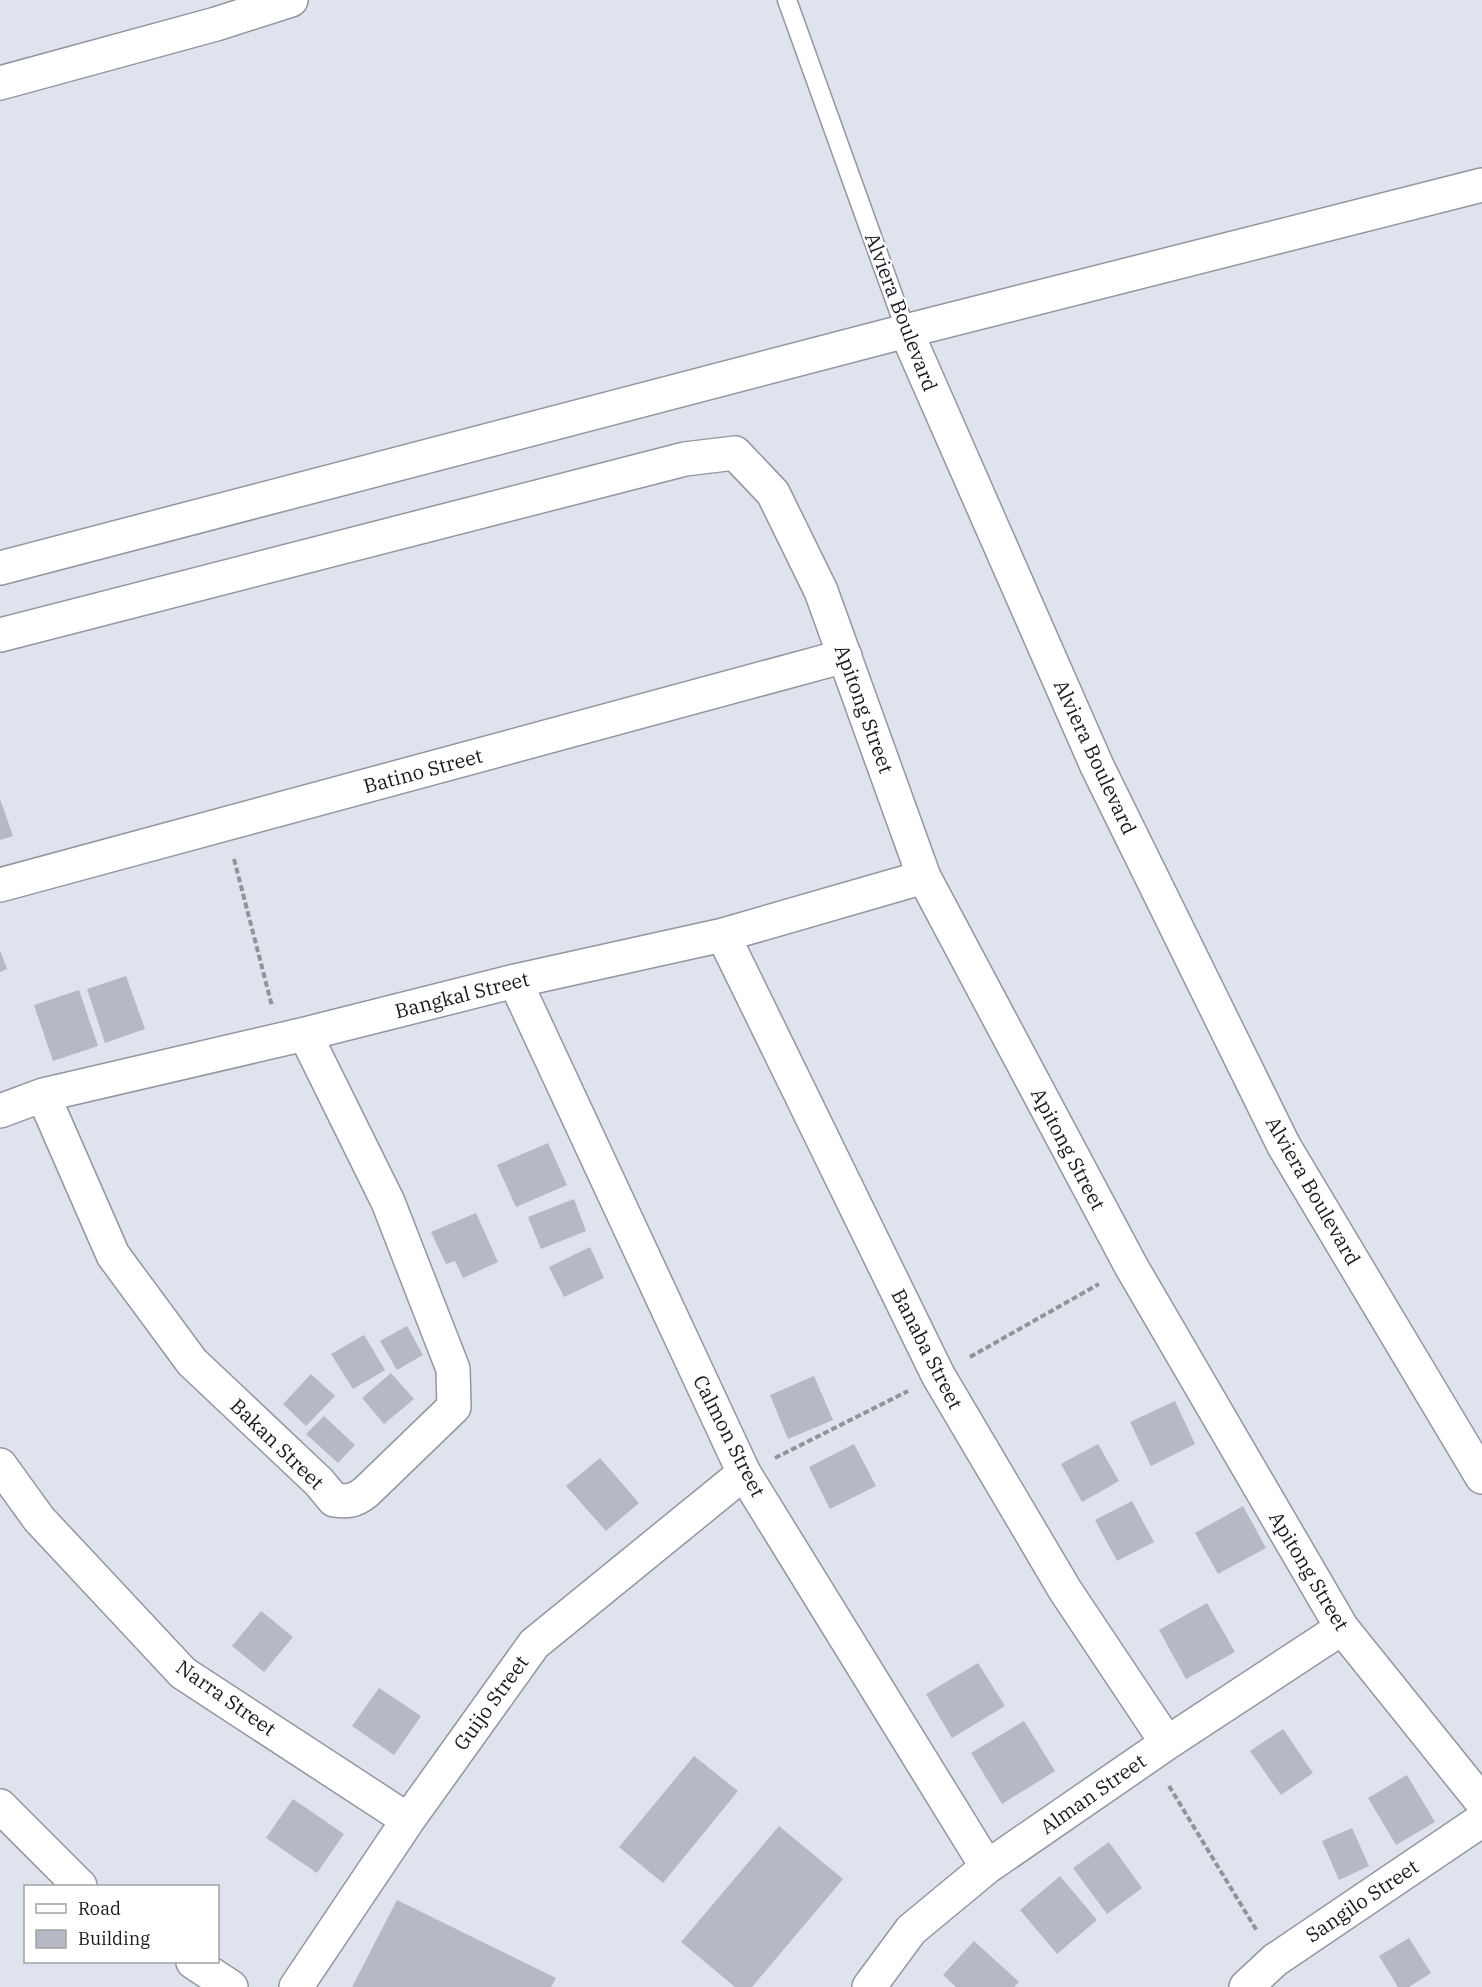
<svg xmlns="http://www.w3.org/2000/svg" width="1482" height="1987" font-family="'IBM Plex Serif',serif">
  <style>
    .building { fill: #b6b9c3 }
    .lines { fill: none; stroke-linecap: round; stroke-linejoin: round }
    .service-casing { stroke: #9396a0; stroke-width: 21 }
    .minor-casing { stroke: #9396a0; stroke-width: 36 }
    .tertiary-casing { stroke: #9396a0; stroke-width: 36 }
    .path { stroke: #90939b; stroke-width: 4; stroke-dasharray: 6 3; stroke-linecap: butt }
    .service { stroke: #fff; stroke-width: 18 }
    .minor { stroke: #fff; stroke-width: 33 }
    .tertiary { stroke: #fff; stroke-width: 33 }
    .labels { text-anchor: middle; stroke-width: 4.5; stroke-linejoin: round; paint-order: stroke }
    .street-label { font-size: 20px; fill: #191a1e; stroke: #fff }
  </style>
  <rect width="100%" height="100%" fill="#dfe3ed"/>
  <path class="building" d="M0,799L13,836L0,840Z
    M0,950L7,969L0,972Z
    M126,976L145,1029L105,1043L87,989Z
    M79,990L98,1046L53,1061L34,1005Z
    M548,1143L567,1185L516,1207L497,1165Z
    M574,1199L586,1231L541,1249L528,1217Z
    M476,1213L498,1262L463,1278L455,1261L446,1264L431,1232Z
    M590,1247L604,1278L564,1297L549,1267Z
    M407,1326L423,1355L397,1370L380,1341Z
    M364,1335L385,1370L353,1389L331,1354Z
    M391,1373L414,1399L384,1424L362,1398Z
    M311,1374L335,1396L306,1426L283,1404Z
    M814,1376L833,1420L788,1439L770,1395Z
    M1175,1401L1195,1444L1151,1466L1130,1422Z
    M324,1416L355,1445L338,1463L306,1434Z
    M854,1444L876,1486L830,1509L809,1467Z
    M1098,1444L1119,1481L1082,1502L1061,1464Z
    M600,1458L639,1503L606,1531L566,1486Z
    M1132,1501L1154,1542L1117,1561L1095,1520Z
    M1243,1506L1266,1548L1218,1574L1195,1533Z
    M1207,1603L1235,1652L1186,1679L1159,1630Z
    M261,1611L293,1637L264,1672L232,1646Z
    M978,1663L1005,1706L952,1738L926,1694Z
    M379,1688L421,1716L394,1755L352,1726Z
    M1024,1721L1055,1771L1002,1804L971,1753Z
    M1283,1729L1313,1773L1281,1795L1250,1751Z
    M694,1756L738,1791L663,1883L619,1847Z
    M1407,1775L1435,1822L1396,1845L1368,1798Z
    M293,1799L344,1834L317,1873L266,1838Z
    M779,1826L843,1879L752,1987H735L681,1942Z
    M1352,1828L1369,1866L1339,1880L1322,1841Z
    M1109,1842L1142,1888L1107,1914L1073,1868Z
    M1060,1876L1097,1920L1057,1954L1020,1910Z
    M397,1900L556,1978L551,1987H352Z
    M1409,1938L1431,1973L1409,1987H1398L1379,1956Z
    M974,1941L1019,1982L1014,1987H956L943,1975Z"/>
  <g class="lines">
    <g class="service-casing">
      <path id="service" d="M787,0L906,331"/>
    </g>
    <g class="minor-casing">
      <path id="minor" d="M0,83L216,24L291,0
        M0,568L906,331L1482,185
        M0,635L685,459L735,453L773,493L821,591L924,877L1131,1266L1342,1628L1482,1802
        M0,885L845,656
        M723,935L938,1375L1065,1590L1167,1743
        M515,981L744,1473L987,1867
        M43,1095L113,1255L192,1362L319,1482L334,1500C347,1502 355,1501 366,1492L454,1407L453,1369L388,1202L305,1034
        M0,1111L43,1095L305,1034L515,981L723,935L924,877
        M0,1465L39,1519L183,1673L408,1820
        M0,1806L80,1886
        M193,1962L231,1987
        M296,1987L408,1820L534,1644L744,1473
        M869,1987L911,1930L987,1867L1167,1743L1342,1628
        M1246,1987L1275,1960L1482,1820"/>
    </g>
    <g class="tertiary-casing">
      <path id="tertiary" d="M906,331L1097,766L1284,1146L1482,1477"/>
    </g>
    <path class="path" d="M234,859L272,1006
      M970,1357L1099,1284
      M775,1458L908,1391
      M1169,1786L1257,1931"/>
    <use href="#service" class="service"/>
    <use href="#minor" class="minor"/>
    <use href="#tertiary" class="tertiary"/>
  </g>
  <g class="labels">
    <g class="street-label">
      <text transform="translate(901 312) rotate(69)" y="7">Alviera Boulevard</text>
      <text transform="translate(864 709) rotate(70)" y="7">Apitong Street</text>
      <text transform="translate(1095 757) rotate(65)" y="7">Alviera Boulevard</text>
      <text transform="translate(423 771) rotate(-15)" y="7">Batino Street</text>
      <text transform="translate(462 995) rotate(-14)" y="7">Bangkal Street</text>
      <text transform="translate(1068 1149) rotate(62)" y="7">Apitong Street</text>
      <text transform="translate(1313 1191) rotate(60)" y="7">Alviera Boulevard</text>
      <text transform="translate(927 1349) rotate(63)" y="7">Banaba Street</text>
      <text transform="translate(729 1436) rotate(63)" y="7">Calmon Street</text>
      <text transform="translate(277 1444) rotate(44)" y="7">Bakan Street</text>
      <text transform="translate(1309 1571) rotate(59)" y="7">Apitong Street</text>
      <text transform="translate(226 1698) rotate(35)" y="7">Narra Street</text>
      <text transform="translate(491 1703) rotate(-54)" y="7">Guijo Street</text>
      <text transform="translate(1093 1794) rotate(-35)" y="7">Alman Street</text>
      <text transform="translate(1362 1901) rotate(-34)" y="7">Sangilo Street</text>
    </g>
  </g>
  <rect x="24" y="1885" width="195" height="78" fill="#ffffff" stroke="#a3a3a5" stroke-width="1.5"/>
  <rect x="36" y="1904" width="30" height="9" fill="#ffffff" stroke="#a3a3a5" stroke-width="1.5"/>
  <text x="78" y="1915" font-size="18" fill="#191a1e">Road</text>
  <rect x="36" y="1930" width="30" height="18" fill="#b6b9c3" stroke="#a3a3a5" stroke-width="1.5"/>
  <text x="78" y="1945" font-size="18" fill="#191a1e">Building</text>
</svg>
